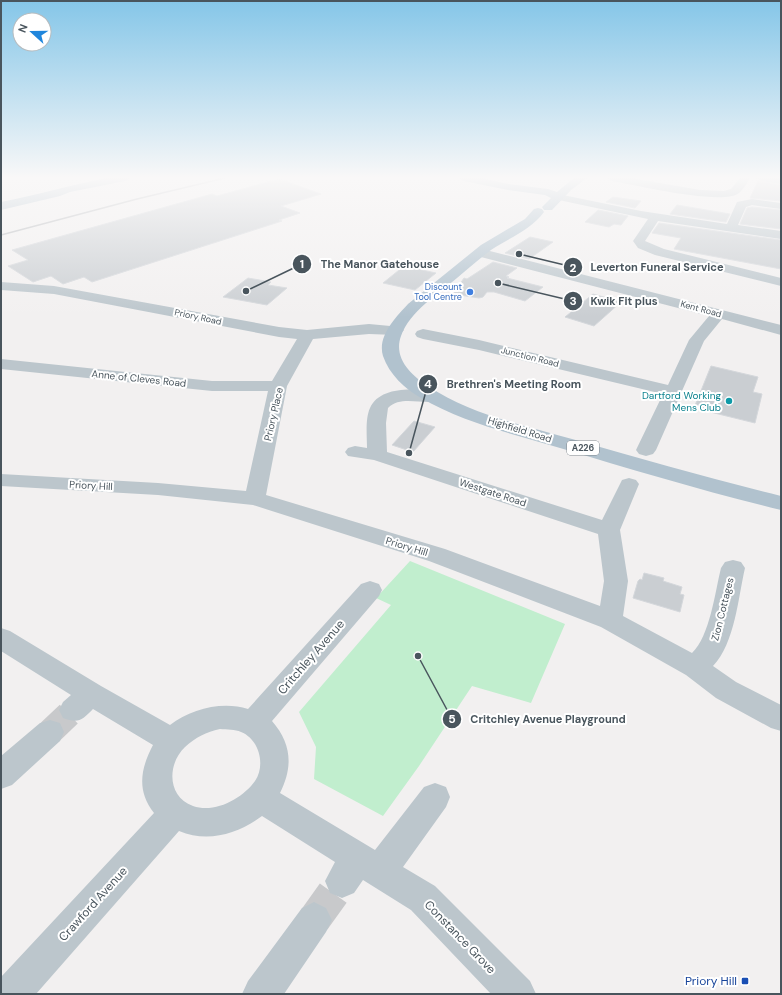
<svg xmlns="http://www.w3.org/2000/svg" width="782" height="995" font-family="'DM Sans',sans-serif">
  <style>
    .green { fill: #c1eece }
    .building { fill: #caced2; stroke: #d4d7db }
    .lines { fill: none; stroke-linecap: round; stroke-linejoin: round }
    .minor-tunnel-far1 { stroke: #c8c9cb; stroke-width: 26; stroke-dasharray: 26 13; stroke-linecap: butt }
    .minor-tunnel { stroke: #c8c9cb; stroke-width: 33; stroke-dasharray: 33 16; stroke-linecap: butt }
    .minor { fill: #bcc6cc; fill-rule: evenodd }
    .primary { fill: #b1c2ce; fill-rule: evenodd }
    .rail { stroke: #b3b6ba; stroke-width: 1.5 }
    .shop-dot { fill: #3f7fe0; stroke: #fff; stroke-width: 1.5 }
    .culture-dot { fill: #0f9aa8; stroke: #fff; stroke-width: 1.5 }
    .transit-dot { fill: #1a4fb4; stroke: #fff; stroke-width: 1.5 }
    .labels { text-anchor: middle; stroke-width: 4; stroke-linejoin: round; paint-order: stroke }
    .far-shop-label { font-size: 9px; fill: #366cbe; stroke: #fff; text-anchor: end }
    .far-street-label { font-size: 9px; fill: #49555d; stroke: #fff }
    .shield { fill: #fff; stroke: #80888e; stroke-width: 1 }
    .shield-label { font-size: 9px; font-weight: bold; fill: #49555d }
    .street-label { font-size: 10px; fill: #49555d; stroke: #fff }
    .culture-label { font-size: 10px; fill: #0d838f; stroke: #fff; text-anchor: end }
    .near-street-label { font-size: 12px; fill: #49555d; stroke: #fff }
    .near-transit-label { font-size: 12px; fill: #164399; stroke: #fff; text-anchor: end }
    .leader { fill: none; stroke: #49555d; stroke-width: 1.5 }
    .callout-dot { fill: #49555d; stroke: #fff; stroke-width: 1.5 }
    .mark-label { font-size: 12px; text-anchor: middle; font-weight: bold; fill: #fff }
    .callout-label { font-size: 11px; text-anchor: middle; font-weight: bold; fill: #49555d; stroke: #fff; stroke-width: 4; stroke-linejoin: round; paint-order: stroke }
  </style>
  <rect width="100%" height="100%" fill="#f2f0f0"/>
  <path class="green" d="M410,561L565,624L531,703L472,686L419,766L383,816L314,779L316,747L299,712L391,605L376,598Z"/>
  <path class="building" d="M279,179L321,194L281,206L300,213L279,220L282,221L92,282L84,277L63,284L51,276L33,282L8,266L28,260L12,250L212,194L217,196Z
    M758,181L781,185V201L750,198Z
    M613,197L641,201L635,208L606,202Z
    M677,205L730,214L726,222L670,214Z
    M752,207L781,210V229L740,224L747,208Z
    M598,210L628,216L621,225L614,224L609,227L585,222Z
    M659,223L781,240V269L674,249L681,238L652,233Z
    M530,237L553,242L529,259L505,253Z
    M493,262L517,268L506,276L509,277L507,278L543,287L525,301L494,292H487L483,297L479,298L453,294L464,278L467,279Z
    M404,266L436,273L415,290L383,283Z
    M248,278L271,282L268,285L287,288L267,305L223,297Z
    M593,294L621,302L594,326L565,317Z
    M711,366L758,377L753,392L762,394L755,423L694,408Z
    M414,421L435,427L413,452L392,445Z
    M644,573L664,578L663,581L682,587L680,594L684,595L680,612L633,598L638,581L640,579L642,580Z"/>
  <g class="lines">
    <path class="minor-tunnel-far1" d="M50,732L73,710"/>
    <path class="minor-tunnel" d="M314,920L342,881"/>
    <path class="minor" d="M607,178H631L700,190L724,191L731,189L740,178H750C747,183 743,190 739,193C723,206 635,185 612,181Z
      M756,178H781V184L761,181Z
      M558,194L641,211L727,224L737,202L752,199L781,203V209L752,205L746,207L738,225L781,231V239L658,221L645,241L664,249L781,278V286L655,255L638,248L633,241L648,219L554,199L553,197L554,195Z
      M482,249L781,325V335L722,319L704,341L656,450L653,454L646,456L639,454L636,450L663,394L479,350L423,339L417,337L415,334L417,331L423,329L479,340L668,385L689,340L709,316L477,256L476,253L477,250Z
      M1,282L54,286L279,327L307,330L369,324L401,327L404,330L401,333L396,335L369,334L313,339L287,386L266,495L445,549L600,606L604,581L598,534L374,460L348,456L345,452L348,448L355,446L367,448C367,436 365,419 370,408C380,385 419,388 438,393L441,397L438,401C422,405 401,395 388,408L386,423L387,452L602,520L622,480L629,478L636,480L639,484L620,530L628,581L623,616L692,653C710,636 715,592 721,568L725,562L733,560L741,562L745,568C738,598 735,643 713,666L736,682L781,705V731L771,728L716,698L686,675L601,627L429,561L253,505L158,495L1,486V474L158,483L246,491L268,391H212L1,369V359L212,381H272L297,339L279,337L54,294L1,290Z
      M370,581L379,584L382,590L379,596L272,721C292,744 293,767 280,793L375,850L424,787L435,783L446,787L450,797L446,807L403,867L435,886L530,981L536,994H491L411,910L363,880L354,893L342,898L330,893L325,881L335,862L262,816C238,834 208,843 179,831L36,994H1V977L154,813C136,790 141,768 153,745L93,709C82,720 79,724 63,718L59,710L63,702L71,695L1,651V628L10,631L101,686L170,725C191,709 222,701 248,709L361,584ZM220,729C227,730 235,729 241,732C259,739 266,765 255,781C243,798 215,814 193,806C167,797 167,764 185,747C196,737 206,732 220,729Z
      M50,720L60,723L64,732L60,741L12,785L1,789V756L40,723Z
      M314,902L326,908L332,920L326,932L284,994H242L248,981L302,908Z"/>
    <path class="primary" d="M107,178H130L125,181L70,192L60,196L1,210V202C37,195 71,185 107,178Z
      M459,178H481L508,184L548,189L557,192L574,178H587L571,190L552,210H544L542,207L551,198L545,195L508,190L464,181Z
      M538,208L542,209L544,212C531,230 509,238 491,250C479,259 468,269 457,278C438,294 410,311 401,336C393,358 411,375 428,386C471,415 524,425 572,439C642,459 711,479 781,496V510C707,492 633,470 560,448C513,434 464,423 421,398C405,389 389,374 383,356C377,336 396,317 408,304L481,245L525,219L534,209Z"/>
    <path class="rail" d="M1,235L137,199L225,178"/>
  </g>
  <linearGradient id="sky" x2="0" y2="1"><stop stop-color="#85c6e8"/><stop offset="0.56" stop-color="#f9f8f8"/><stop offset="1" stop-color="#f9f8f8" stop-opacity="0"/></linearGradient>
  <rect width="782" height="317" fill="url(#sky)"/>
  <circle class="shop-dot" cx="470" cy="292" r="4"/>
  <circle class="culture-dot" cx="729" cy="401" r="4"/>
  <rect class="transit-dot" x="741" y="977" width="8" height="8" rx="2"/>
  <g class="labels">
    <g class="far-shop-label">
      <text x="462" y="290">Discount<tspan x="462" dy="10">Tool Centre</tspan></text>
    </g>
    <g class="far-street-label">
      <text transform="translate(701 309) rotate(15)" y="3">Kent Road</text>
      <text transform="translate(198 317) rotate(12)" y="3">Priory Road</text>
      <text transform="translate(530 357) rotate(14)" y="3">Junction Road</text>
    </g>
    <rect class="shield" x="567" y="441" width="32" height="14" rx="3"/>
    <g class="shield-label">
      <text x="583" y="451">A226</text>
    </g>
    <g class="street-label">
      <text transform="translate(139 378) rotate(6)" y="4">Anne of Cleves Road</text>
      <text transform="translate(273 414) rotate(-77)" y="4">Priory Place</text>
      <text transform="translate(520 429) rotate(17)" y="4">Highfield Road</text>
      <text transform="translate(91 485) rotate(3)" y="4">Priory Hill</text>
      <text transform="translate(493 492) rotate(18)" y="4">Westgate Road</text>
      <text transform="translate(407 546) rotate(17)" y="4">Priory Hill</text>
      <text transform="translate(722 609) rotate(-76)" y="4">Zion Cottages</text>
    </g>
    <g class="culture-label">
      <text x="721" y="399">Dartford Working<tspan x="721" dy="12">Mens Club</tspan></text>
    </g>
    <g class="near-street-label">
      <text transform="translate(311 657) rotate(-49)" y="4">Critchley Avenue</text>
      <text transform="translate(93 904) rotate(-48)" y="4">Crawford Avenue</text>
      <text transform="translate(460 937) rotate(46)" y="4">Constance Grove</text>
    </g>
    <g class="near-transit-label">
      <text x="737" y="985">Priory Hill</text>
    </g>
  </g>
  <path class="leader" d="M246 291L302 264M519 254L573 267M498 283L573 301M409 453L428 384M418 656L452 719"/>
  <g class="callout-dot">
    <circle cx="246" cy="291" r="4"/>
    <circle cx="519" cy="254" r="4"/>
    <circle cx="498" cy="283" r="4"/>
    <circle cx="409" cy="453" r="4"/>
    <circle cx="418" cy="656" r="4"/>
    <circle cx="302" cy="264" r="10"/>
    <circle cx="573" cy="267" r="10"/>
    <circle cx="573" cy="301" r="10"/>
    <circle cx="428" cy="384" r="10"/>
    <circle cx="452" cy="719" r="10"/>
  </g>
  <g class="mark-label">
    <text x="302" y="268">1</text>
    <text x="573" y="272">2</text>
    <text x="573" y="305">3</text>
    <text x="428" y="388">4</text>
    <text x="452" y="723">5</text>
  </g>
  <g class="callout-label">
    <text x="380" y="268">The Manor Gatehouse</text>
    <text x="657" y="271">Leverton Funeral Service</text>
    <text x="624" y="305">Kwik Fit plus</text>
    <text x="514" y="388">Brethren's Meeting Room</text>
    <text x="548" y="723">Critchley Avenue Playground</text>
  </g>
  <rect width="782" height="995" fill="none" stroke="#49555d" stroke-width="4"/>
  <g transform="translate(32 32) rotate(291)"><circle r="19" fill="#ffffff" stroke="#b6bbbe"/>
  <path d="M0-3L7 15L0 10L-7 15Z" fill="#2086dc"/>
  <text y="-6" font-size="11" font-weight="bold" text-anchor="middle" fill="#49555d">N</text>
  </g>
</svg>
